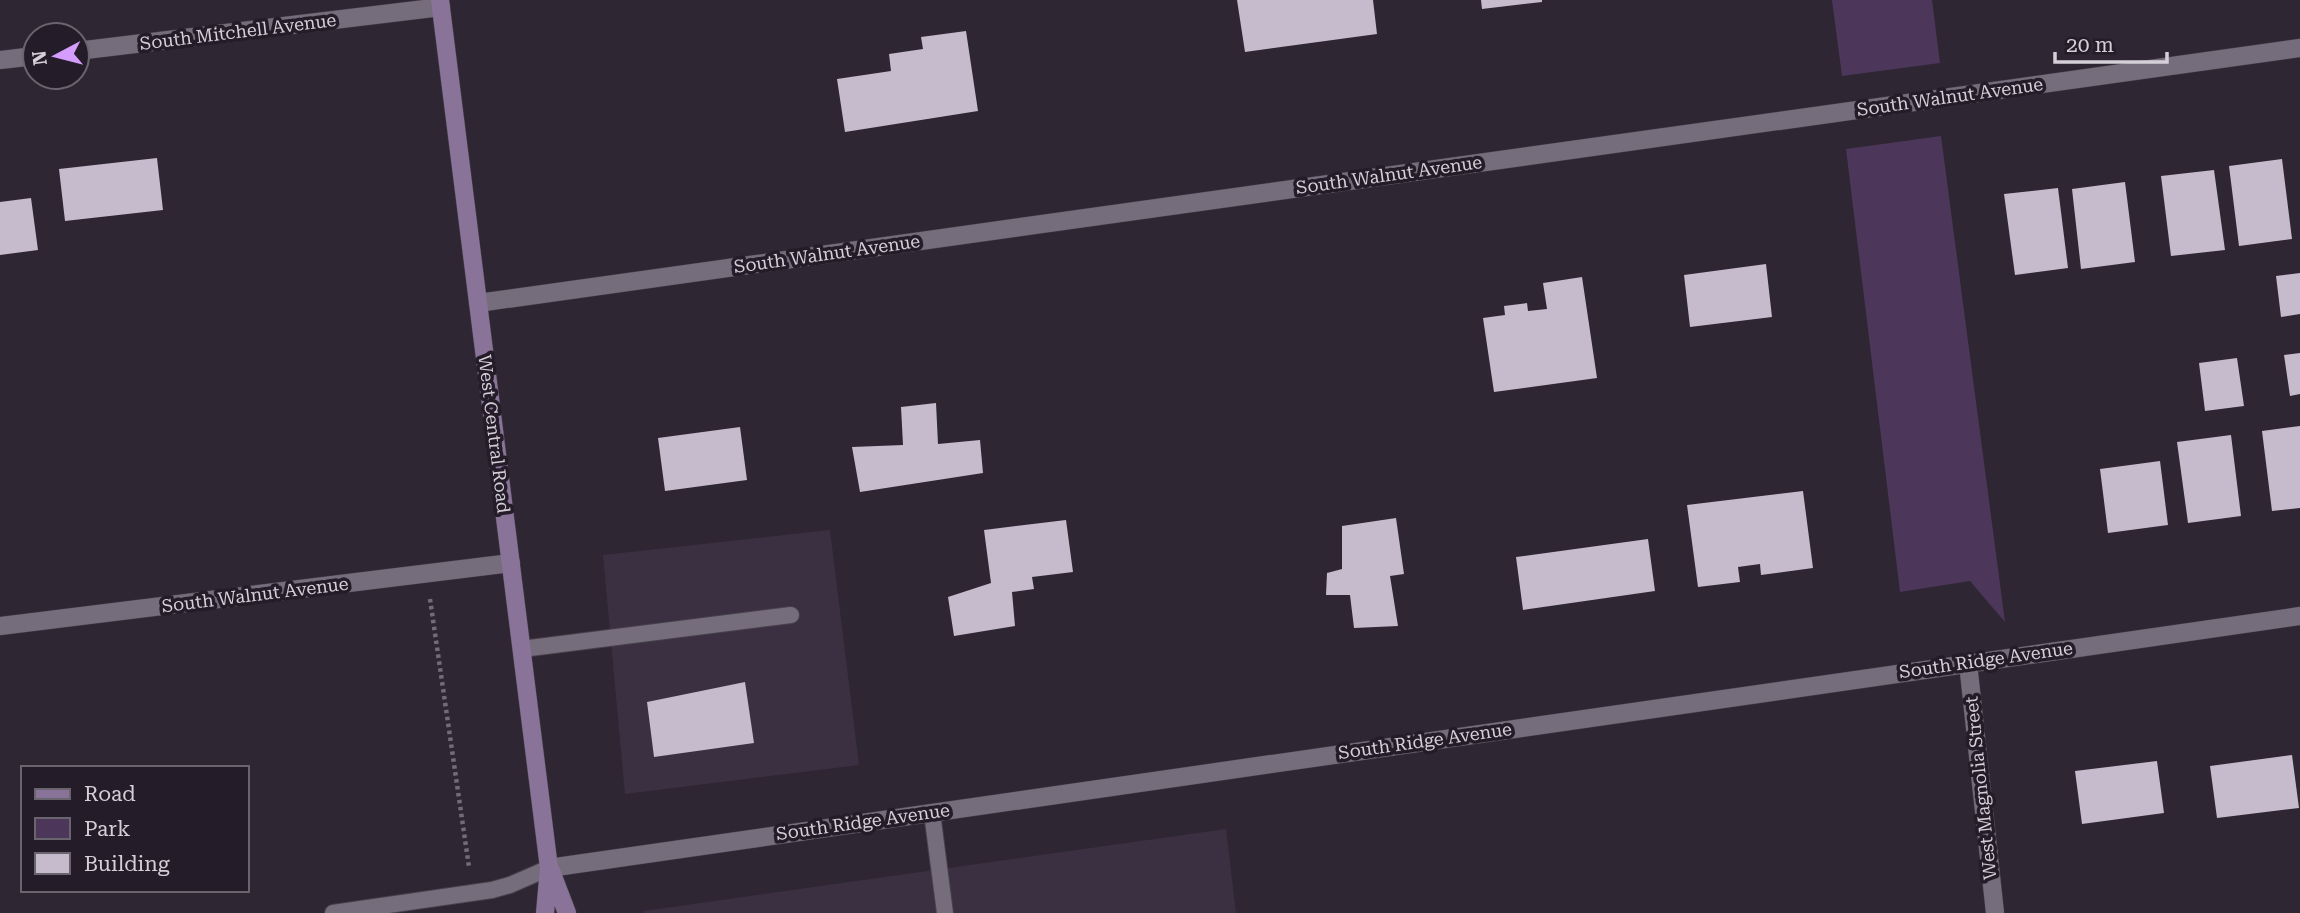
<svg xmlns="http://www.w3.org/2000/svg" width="2300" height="913" font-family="'Roboto Serif',serif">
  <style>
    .built { fill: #3a3042 }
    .green { fill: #4c375b }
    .building { fill: #c5bbcc }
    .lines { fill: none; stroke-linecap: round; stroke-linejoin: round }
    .service-casing { stroke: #47414c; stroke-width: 18 }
    .minor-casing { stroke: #47414c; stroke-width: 19 }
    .secondary-casing { stroke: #47414c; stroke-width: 19 }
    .path { stroke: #736c78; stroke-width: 4.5; stroke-dasharray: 3.5 3.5; stroke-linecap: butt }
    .service { stroke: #766d7c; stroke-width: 16 }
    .minor { stroke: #766d7c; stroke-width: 18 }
    .secondary { stroke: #897398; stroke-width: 18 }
    .labels { text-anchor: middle; stroke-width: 7; stroke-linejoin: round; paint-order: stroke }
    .street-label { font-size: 18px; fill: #d4cfd8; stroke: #241d29 }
  </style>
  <rect width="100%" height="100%" fill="#2e2633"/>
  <path class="built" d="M830,530L859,765L625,794L603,555Z
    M1226,829L1236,913H644V911Z"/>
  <path class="green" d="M1832,0H1932L1940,63L1842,76Z
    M1941,136L2005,622L1970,581L1900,592L1846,149Z"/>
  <path class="building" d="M1237,0H1373L1377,34L1245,52Z
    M1481,0H1542V2L1482,9Z
    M966,31L978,111L845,132L837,79L891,71L889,54L923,49L921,37Z
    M157,158L163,210L65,221L59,169Z
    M2282,159L2292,239L2239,246L2229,166Z
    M2214,170L2225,250L2171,256L2161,176Z
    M2125,182L2135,262L2081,269L2072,189Z
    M2058,188L2068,268L2015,275L2004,194Z
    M31,198L38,250L0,255V202Z
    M1766,264L1772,317L1690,327L1684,275Z
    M2300,273V314L2281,317L2276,276Z
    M1582,277L1597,378L1494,392L1483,318L1505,315L1504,306L1527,303L1528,311L1547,309L1543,283Z
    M2300,353V394L2290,396L2284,355Z
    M2237,358L2244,406L2205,411L2199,363Z
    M936,403L938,444L980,440L983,473L860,492L852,447L903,445L901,407Z
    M2300,426V508L2272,511L2262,431Z
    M740,427L747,480L665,491L658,438Z
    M2231,435L2241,516L2188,523L2177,442Z
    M2160,461L2168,525L2108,533L2100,469Z
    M1803,491L1813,568L1761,575L1760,564L1738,567L1740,582L1698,587L1687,505Z
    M1396,518L1404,574L1390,576L1398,626L1354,628L1350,595H1326L1327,573L1342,569V526Z
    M1066,520L1073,572L1032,577L1034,589L1012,592L1015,626L954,636L948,597L991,583L984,530Z
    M1648,539L1655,591L1523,610L1516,557Z
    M745,682L754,743L654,757L647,702Z
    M2292,755L2299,808L2217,818L2210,766Z
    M2157,761L2164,813L2082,824L2075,771Z"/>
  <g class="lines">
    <g class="service-casing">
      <path id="service" d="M522,649L791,615
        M932,813L945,913
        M333,913L492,890L510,885L549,868"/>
    </g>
    <g class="minor-casing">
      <path id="minor" d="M77,51L441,7
        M0,60L35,56
        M478,303L2300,48
        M0,626L511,563
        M1968,663L1995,913
        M549,868L2300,616"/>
    </g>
    <g class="secondary-casing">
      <path id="secondary" d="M440,0L549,868L545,913
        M551,871L567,913"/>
    </g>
    <path class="path" d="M430,599L469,867"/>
    <use href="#service" class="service"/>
    <use href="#minor" class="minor"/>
    <use href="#secondary" class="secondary"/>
  </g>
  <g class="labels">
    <g class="street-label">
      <text transform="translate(238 32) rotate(-7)" y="6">South Mitchell Avenue</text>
      <text transform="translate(1950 97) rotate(-8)" y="6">South Walnut Avenue</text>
      <text transform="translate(1389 175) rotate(-8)" y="6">South Walnut Avenue</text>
      <text transform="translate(827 254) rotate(-8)" y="6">South Walnut Avenue</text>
      <text transform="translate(494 434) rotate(83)" y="6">West Central Road</text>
      <text transform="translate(255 595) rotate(-7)" y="6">South Walnut Avenue</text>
      <text transform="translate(1986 660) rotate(-8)" y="6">South Ridge Avenue</text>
      <text transform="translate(1425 741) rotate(-8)" y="6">South Ridge Avenue</text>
      <text transform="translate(1981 788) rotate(-96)" y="6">West Magnolia Street</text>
      <text transform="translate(863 822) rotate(-8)" y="6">South Ridge Avenue</text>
    </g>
  </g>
  <rect x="21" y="766" width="228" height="126" fill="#241d29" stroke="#6a646f" stroke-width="2"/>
  <rect x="35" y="789" width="35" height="10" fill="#897398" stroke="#6a646f" stroke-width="2"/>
  <text x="84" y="801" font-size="21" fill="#d4cfd8">Road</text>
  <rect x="35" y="818" width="35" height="21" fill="#4c375b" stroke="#6a646f" stroke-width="2"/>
  <text x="84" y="836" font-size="21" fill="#d4cfd8">Park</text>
  <rect x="35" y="853" width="35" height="21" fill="#c5bbcc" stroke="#6a646f" stroke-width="2"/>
  <text x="84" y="871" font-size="21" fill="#d4cfd8">Building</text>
  <g transform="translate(56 56) rotate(263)"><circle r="33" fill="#241d29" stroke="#6a646f" stroke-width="2"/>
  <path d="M0-5L12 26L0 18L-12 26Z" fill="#d49cfc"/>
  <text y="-10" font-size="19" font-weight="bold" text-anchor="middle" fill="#d4cfd8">N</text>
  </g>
  <path d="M2055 52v10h112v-10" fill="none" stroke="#d4cfd8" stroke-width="3.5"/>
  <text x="2066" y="52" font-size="21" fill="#d4cfd8" stroke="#241d29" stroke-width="5" paint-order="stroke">20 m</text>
</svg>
